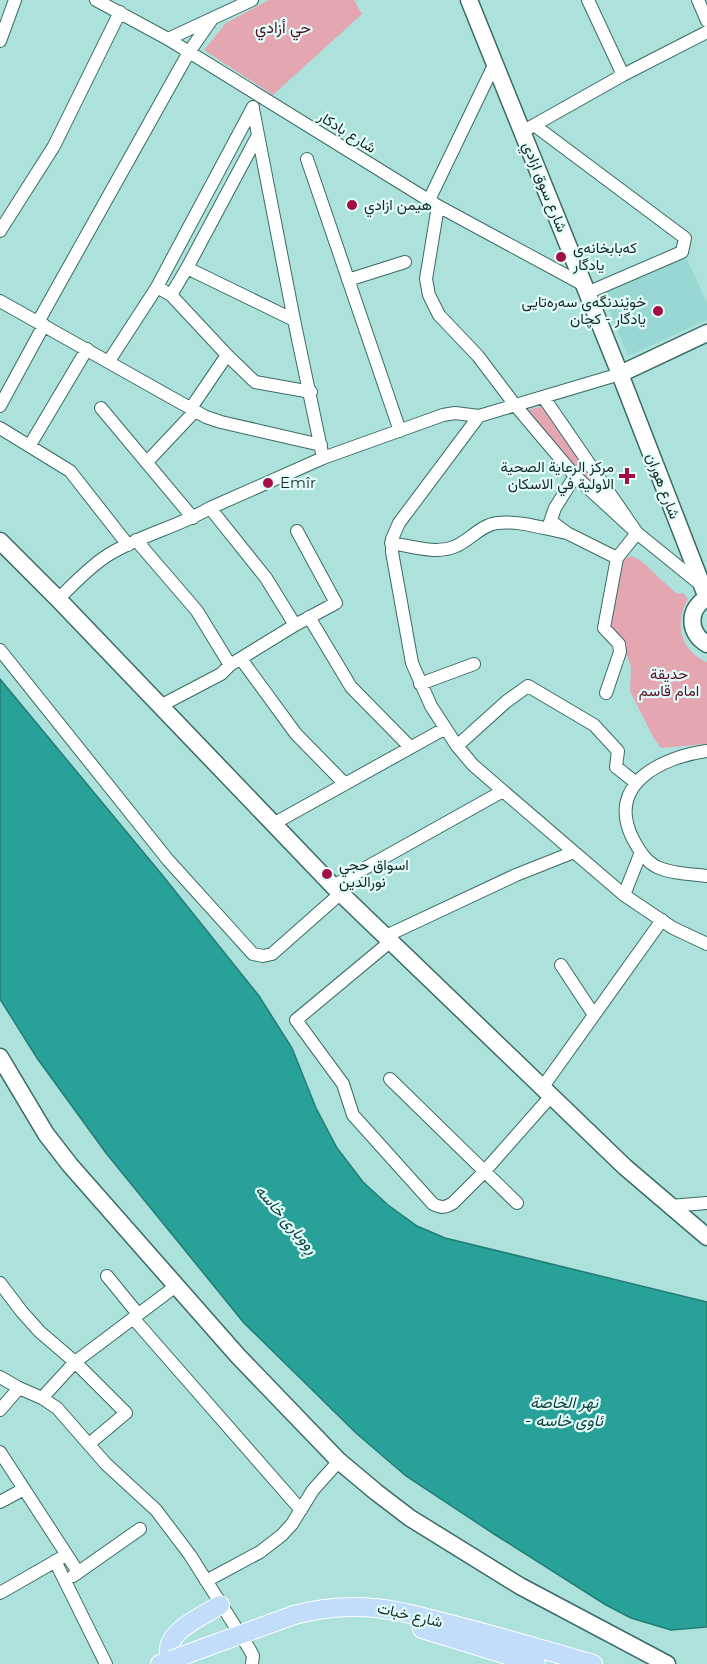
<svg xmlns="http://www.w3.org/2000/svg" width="707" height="1664" font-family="Montserrat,Vazirmatn,sans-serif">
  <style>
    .built { fill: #99d8d2 }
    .green { fill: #e4a7b1 }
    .water { fill: #28a199; stroke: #227d77; stroke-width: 1.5 }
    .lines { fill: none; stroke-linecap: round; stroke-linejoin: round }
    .street-casing { stroke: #3a6b67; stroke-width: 14 }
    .secondary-casing { stroke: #3a6b67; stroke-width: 19 }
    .primary-casing { stroke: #fff; stroke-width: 20 }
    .street { stroke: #fff; stroke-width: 12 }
    .secondary { stroke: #fff; stroke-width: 16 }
    .primary { stroke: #c1ddfa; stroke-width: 18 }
    .primary-bridge-casing { stroke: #fff; stroke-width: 20; stroke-linecap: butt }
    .primary-bridge { stroke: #c1ddfa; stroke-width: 18 }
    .poi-dot { fill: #a50e45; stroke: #e2fcf9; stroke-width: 2 }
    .labels { text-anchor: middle; stroke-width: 4.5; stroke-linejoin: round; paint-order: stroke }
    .street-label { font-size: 15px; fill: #142827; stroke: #e2fcf9 }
    .poi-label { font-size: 15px; fill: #142827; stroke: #e2fcf9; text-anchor: start }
    .park-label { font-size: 15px; fill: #580e25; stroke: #e2fcf9 }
    .neighbourhood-label { font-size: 16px; fill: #530e22; stroke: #e2fcf9 }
    .water-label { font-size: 16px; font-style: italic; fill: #093e3b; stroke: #e2fcf9 }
  </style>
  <rect width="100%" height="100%" fill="#ade1db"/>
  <path class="built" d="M686,257L707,303V320L628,356L601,291Z"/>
  <path class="green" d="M269,0H354L362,14L273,95L204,50L226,23Z
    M543,406L614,506L572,465L528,410Z
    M632,556L640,560L677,594L683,593L688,599C673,623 681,651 707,662V744L661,748L653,737L630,691L631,667L627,656L602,636C601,605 609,586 623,559Z"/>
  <path class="water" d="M0,679L163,876L259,996L292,1048L316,1108L337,1148L363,1182L388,1205L417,1226L445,1238L707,1302V1627L671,1630L631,1618L606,1605L494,1534L406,1476L356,1433L244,1323L106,1153L37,1058L0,999Z"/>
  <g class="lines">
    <g class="street-casing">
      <path id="street" d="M96,0L168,39L438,206L584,285
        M588,0L623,75
        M698,0L707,21
        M168,39L252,0
        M0,41L15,0
        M253,109L294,320L323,458
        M534,125L685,238L682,252L587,293
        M529,128L623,75L707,32
        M257,137L187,268L294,320
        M307,159L400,431
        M429,200L495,63
        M438,206L426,279L429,295L439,315L478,356L515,405L575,476L637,533L700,584
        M0,231L54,146L120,12
        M348,280L405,262
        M157,287L171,295L227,355L255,382L311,392
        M171,295L187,268
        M0,301L206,417L221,422L321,445
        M38,322L189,52L212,19
        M109,361L157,287L253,107
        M544,398L637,533L617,558L604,628L619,644L620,652L606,693
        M0,406L44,325
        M101,408L193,518
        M191,408L227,355
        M479,416L399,523L392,539V552L412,663L431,706L457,746L473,765L503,791L624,895L673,928L707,944
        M0,428L70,471L128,545
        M30,445L87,349
        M147,462L195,411
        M210,508L266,578L295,625
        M551,521L567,533L617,558
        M548,528L555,508L575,476
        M136,540L197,611L230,665L295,625L336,603L297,531
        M391,543C410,546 437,555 456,546C470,540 481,525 497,523C519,520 545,529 567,533
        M58,599C74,584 89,567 108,555C140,535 178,527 210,508L323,458L443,415L455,413L479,416L620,374
        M309,617L351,687L410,747
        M0,650L168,860L253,954L263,956L272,954L341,893
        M241,659L296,734L345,784
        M420,684L474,664
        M160,706L221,674L230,665
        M457,746L507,701L528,686L594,725L618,751L616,767L635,782
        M707,751C662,757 605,784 633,839C639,850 645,861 657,867C672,874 691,874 707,876
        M273,824L444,729
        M333,886L503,791
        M624,895L641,852
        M386,936L516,875L574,852
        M391,941L296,1020L343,1084L353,1115L433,1204C441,1208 445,1208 453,1203L484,1172L551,1096
        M561,965L594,1015
        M390,1079L517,1203
        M542,1088L662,920
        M670,1206L707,1203
        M107,1276L138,1314
        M0,1283L22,1312L40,1332L75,1362L126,1413L89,1444
        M133,1318L301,1510
        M0,1377L19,1388L42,1398L57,1408L106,1464L156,1510L190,1555L250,1650L253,1656L252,1664
        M42,1398L75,1362L176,1286
        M0,1410L19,1388
        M0,1452L78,1572
        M0,1502L24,1489
        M55,1561L106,1664
        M73,1576L140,1529
        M206,1581L260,1552L282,1535L292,1524L313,1490L339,1461
        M0,1593L61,1558"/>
    </g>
    <g class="secondary-casing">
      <path id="secondary" d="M469,0L620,374L707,598
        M620,374L707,333
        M0,541L58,599L333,886L625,1167L707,1237
        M707,598C687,609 688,633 707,644
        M0,1057L46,1134L70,1165L238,1356L339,1461L376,1492L410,1518L520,1586L667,1664"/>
    </g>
    <g class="primary-casing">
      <path id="primary" d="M294,1615C361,1597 404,1612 469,1629C511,1640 552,1652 593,1664
        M422,1629L536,1664
        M160,1664L171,1660C159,1633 202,1617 220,1605"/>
    </g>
    <use href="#street" class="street"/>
    <use href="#secondary" class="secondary"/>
    <use href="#primary" class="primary"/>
    <g class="primary-bridge-casing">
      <path id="primary-bridge" d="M171,1660L294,1615"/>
    </g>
    <use href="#primary-bridge" class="primary-bridge"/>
  </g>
  <g class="poi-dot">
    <circle cx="352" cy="205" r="6"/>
    <circle cx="561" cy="257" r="6"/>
    <circle cx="658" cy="311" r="6"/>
    <path d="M624 467h6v6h6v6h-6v6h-6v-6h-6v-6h6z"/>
    <circle cx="268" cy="483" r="6"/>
    <circle cx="327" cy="874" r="6"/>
  </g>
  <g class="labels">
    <g class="street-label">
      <text transform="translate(347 132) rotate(32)" y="5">شارع بادكار</text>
      <text transform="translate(545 187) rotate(68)" y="5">شارع سوق ازادي</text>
      <text transform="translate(663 486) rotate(69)" y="5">شارع هوران</text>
      <text transform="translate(410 1615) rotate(13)" y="5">شارع خبات</text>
    </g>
    <g class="poi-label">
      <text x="364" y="210">هيمن ازادي</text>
      <text x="573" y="253">کەبابخانەی<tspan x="573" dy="17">یادگار</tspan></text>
      <text x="646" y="307" text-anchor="end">خوێندنگەی سەرەتایی<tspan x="646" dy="17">یادگار - کچان</tspan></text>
      <text x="614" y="472" text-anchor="end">مركز الرعاية الصحية<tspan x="614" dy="17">الاولية في الاسكان</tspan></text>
      <text x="280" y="488">Emîr</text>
      <text x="339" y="870">اسواق حجي<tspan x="339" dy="17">نورالدين</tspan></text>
    </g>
    <g class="park-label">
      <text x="669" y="679">حديقة<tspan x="669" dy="17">امام قاسم</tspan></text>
    </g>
    <g class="neighbourhood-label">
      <text x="283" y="33">حي أزادي</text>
    </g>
    <g class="water-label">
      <text transform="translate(287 1219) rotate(49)" y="6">ڕووباری خاسە</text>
      <text x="564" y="1408">نهر الخاصة<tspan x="564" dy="18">- ئاوی خاسە</tspan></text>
    </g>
  </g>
</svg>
